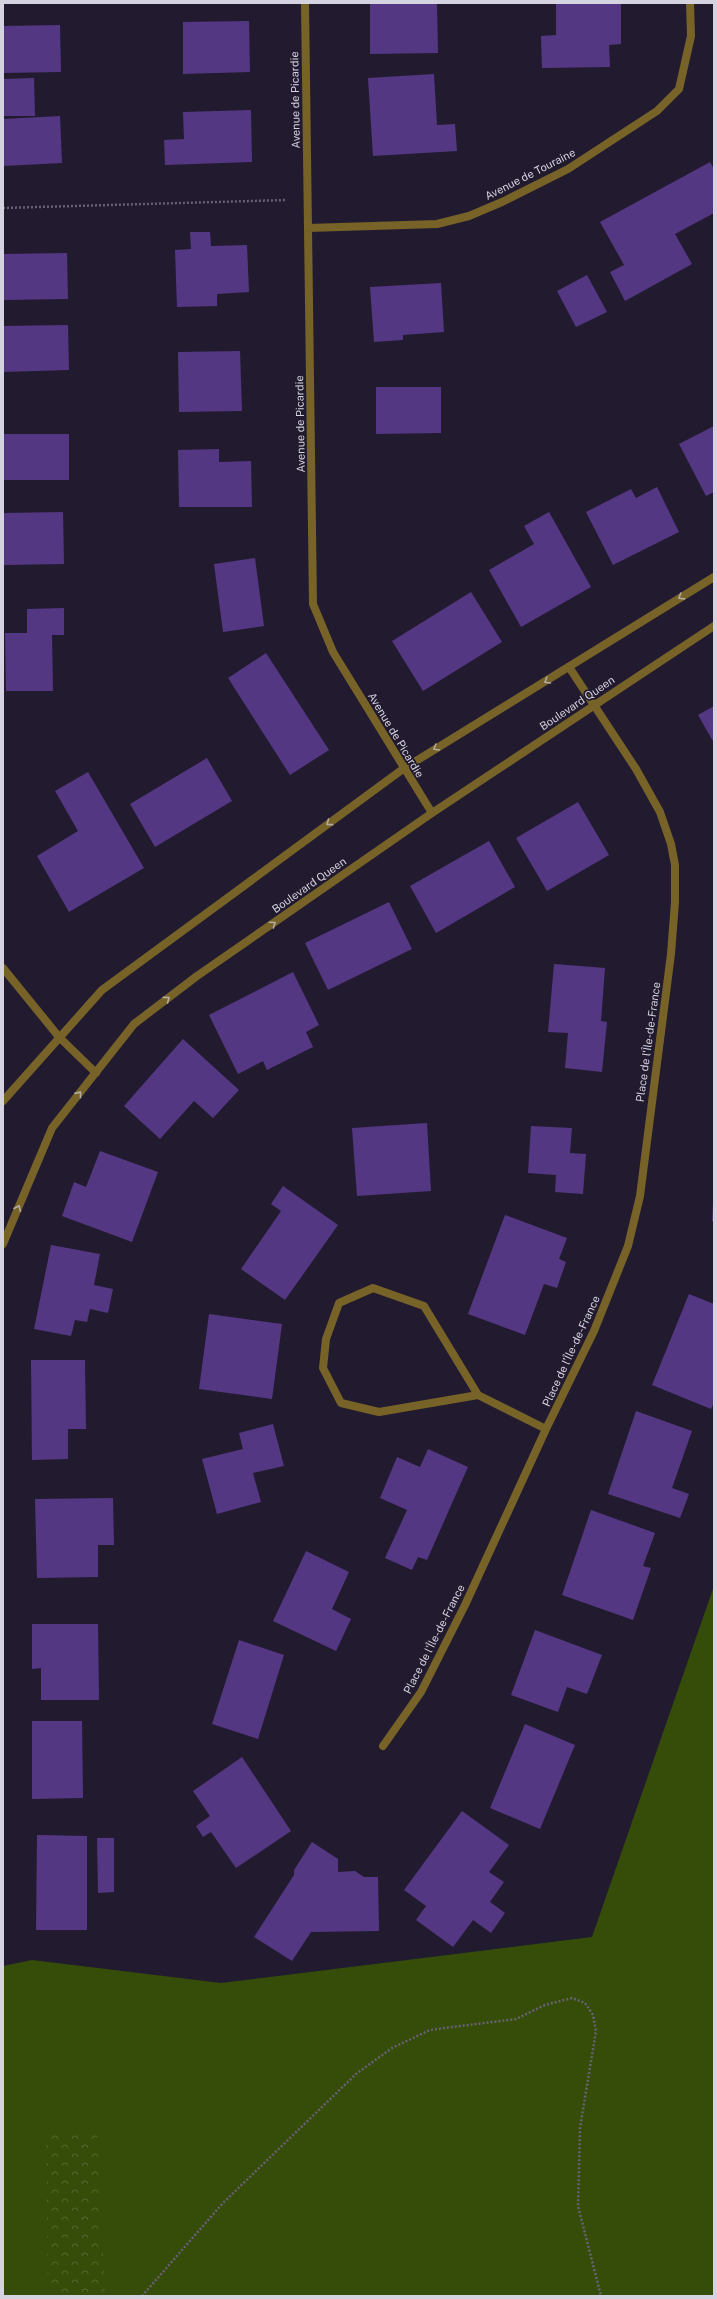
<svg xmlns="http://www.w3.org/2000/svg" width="717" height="2299" font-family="'Public Sans',sans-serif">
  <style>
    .grass { fill: #364d0a }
    .forest { fill: url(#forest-crowns) }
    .building { fill: #543782 }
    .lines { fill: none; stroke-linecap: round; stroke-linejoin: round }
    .path { stroke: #676173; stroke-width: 2.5; stroke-dasharray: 2 2; stroke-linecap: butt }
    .minor { stroke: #776328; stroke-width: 8 }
    .oneway { stroke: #b5aca0 }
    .labels { text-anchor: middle; stroke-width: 3.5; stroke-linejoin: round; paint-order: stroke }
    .street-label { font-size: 11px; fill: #d6d3e1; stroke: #221b2f }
  </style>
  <defs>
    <pattern id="forest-crowns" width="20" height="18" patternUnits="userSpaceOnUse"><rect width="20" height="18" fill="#364d0a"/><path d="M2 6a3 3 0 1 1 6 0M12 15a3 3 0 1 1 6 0" fill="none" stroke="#52662d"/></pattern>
  </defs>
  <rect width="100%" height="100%" fill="#221b2f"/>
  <path class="grass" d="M714,1586V2296H3V1966L32,1960L221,1983L592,1937Z"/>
  <path class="forest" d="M46,2132L97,2133L105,2296H48Z"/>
  <path class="building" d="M370,3H437L438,53L370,54Z
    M556,3H621V44L609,45L610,67L542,68L541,36L556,35Z
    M249,21L250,72L183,74V22Z
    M60,25L61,72L3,73V26Z
    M434,74L437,125L455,124L457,151L373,156L368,78Z
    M34,78L35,116H3V79Z
    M251,110L252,162L165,165L164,140L184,139L183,112Z
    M60,116L62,163L3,166V119Z
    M710,162L714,169V213L675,234L692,264L625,301L610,272L624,265L600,222Z
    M190,232H210L211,246L247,245L249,292L217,294V306L177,307L175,250L191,249Z
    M67,253L68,299L3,300V254Z
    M587,275L607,312L576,327L557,291Z
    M441,283L444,332L403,335V340L374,342L370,287Z
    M68,325L69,370L3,372V326Z
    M240,351L242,411L179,412L178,352Z
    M376,387H441V433L376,434Z
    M714,426V492L706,496L679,444Z
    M3,434H69V480H3Z
    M219,449V462L251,461L252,507H179L178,450Z
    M657,487L679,532L613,565L586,512L631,489L636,498Z
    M63,512L64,564L3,565V513Z
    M549,512L591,587L521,627L489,570L534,544L524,526Z
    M255,558L264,626L223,632L214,564Z
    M471,592L502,642L423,691L392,641Z
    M64,608V635H52L53,691H6L5,633H27V609Z
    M266,653L329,750L290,775L228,678Z
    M714,706V743L698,715Z
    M207,758L232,801L155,847L130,804Z
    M88,772L144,868L69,912L37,856L78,831L55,791Z
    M578,802L609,855L547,891L516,838Z
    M489,841L515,887L436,933L410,886Z
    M389,902L412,949L328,990L305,943Z
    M554,964L605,968L601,1021L607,1022L602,1072L565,1068L568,1033L548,1032Z
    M293,972L319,1025L306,1032L313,1047L267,1070L263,1061L238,1074L209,1015Z
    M183,1039L239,1090L213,1118L194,1101L160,1139L124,1106Z
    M427,1123L431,1191L357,1196L352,1128Z
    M531,1126L572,1128L570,1153L586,1154L583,1194L555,1192L556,1175L528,1173Z
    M100,1151L158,1172L132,1242L62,1216L74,1182L86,1187Z
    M283,1186L338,1225L285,1300L241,1269L281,1211L271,1204Z
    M713,1204H714V1222L712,1221Z
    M505,1215L567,1238L559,1259L566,1262L557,1288L544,1284L525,1335L468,1314Z
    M51,1245L100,1254L94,1285L113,1289L108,1313L90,1309L87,1322L75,1320L71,1336L34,1329Z
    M689,1294L714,1304V1402L711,1409L652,1385Z
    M209,1314L282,1324L272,1399L199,1389Z
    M31,1360H85L86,1429H68V1459L32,1460Z
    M636,1411L692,1431L672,1488L689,1494L680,1518L608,1494Z
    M273,1424L284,1466L253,1473L261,1502L217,1514L202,1459L243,1449L239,1433Z
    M428,1449L468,1467L427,1560L418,1557L412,1570L385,1558L407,1510L380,1498L397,1457L420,1467Z
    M113,1498L114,1545H98V1577L37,1578L35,1499Z
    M591,1510L655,1533L643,1566L651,1568L633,1620L562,1595Z
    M306,1551L349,1572L332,1609L351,1619L336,1651L273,1621Z
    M32,1624H98L99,1700H41V1668L32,1669Z
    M535,1630L602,1655L587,1694L567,1687L558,1712L511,1695Z
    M239,1640L284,1655L258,1739L212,1724Z
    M32,1721H82L83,1798L32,1799Z
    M525,1724L575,1745L540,1829L490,1808Z
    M242,1757L291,1831L236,1868L211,1832L203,1837L196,1826L210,1816L193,1791Z
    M462,1811L509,1845L489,1872L504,1882L490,1902L505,1913L491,1933L473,1920L453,1947L416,1920L426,1906L404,1890Z
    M37,1835L87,1836V1930H36Z
    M97,1838H114V1892L98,1893Z
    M312,1842L338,1859V1872L355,1871L364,1877H378L379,1931L311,1932L292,1961L254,1937L294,1875V1870Z"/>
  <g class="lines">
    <path class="path" d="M3,208L287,200
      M142,2296L223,2203L356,2074L392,2048L430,2030L516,2019L545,2005L572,1998L585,2003L593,2015L596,2031L580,2128L578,2206L601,2296"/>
    <path class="minor" d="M305,3L313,604L333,652L432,813
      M308,228L437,224L469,216L502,202L568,169L657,111L679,89L691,36L690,3
      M3,968L59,1037L96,1073
      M3,1101L102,990L403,769L714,577
      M3,1244L52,1128L134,1024L197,976L432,813L714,626
      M478,1395L379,1412L341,1403L323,1368L326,1339L339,1303L373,1288L424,1306L478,1395L546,1429
      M383,1746L421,1692L465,1605L546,1429L594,1331L628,1246L640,1196L671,954L675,902V865L671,844L660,812L636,769L569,667"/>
  </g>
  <defs><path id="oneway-chevron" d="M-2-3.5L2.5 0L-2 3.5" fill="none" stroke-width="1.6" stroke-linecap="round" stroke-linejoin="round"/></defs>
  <g class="oneway">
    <use href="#oneway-chevron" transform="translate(681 597) rotate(148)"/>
    <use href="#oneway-chevron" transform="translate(547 681) rotate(149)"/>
    <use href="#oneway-chevron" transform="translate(436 748) rotate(149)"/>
    <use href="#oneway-chevron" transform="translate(329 823) rotate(144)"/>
    <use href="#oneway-chevron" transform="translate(273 924) rotate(-35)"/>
    <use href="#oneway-chevron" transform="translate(167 999) rotate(-37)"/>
    <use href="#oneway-chevron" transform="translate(79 1094) rotate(-51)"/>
    <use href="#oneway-chevron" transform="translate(18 1208) rotate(-67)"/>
  </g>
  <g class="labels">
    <g class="street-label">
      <text transform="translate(295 100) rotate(-91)" y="4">Avenue de Picardie</text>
      <text transform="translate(530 174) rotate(-27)" y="4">Avenue de Touraine</text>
      <text transform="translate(300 424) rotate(-91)" y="4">Avenue de Picardie</text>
      <text transform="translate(577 703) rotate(-34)" y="4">Boulevard Queen</text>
      <text transform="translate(396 735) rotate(59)" y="4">Avenue de Picardie</text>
      <text transform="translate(309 885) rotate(-35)" y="4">Boulevard Queen</text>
      <text transform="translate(648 1042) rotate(-82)" y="4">Place de l'Île-de-France</text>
      <text transform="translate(571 1351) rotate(-65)" y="4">Place de l'Île-de-France</text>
      <text transform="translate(434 1639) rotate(-63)" y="4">Place de l'Île-de-France</text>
    </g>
  </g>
  <rect width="717" height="2299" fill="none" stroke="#d6d3e1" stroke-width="8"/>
</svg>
